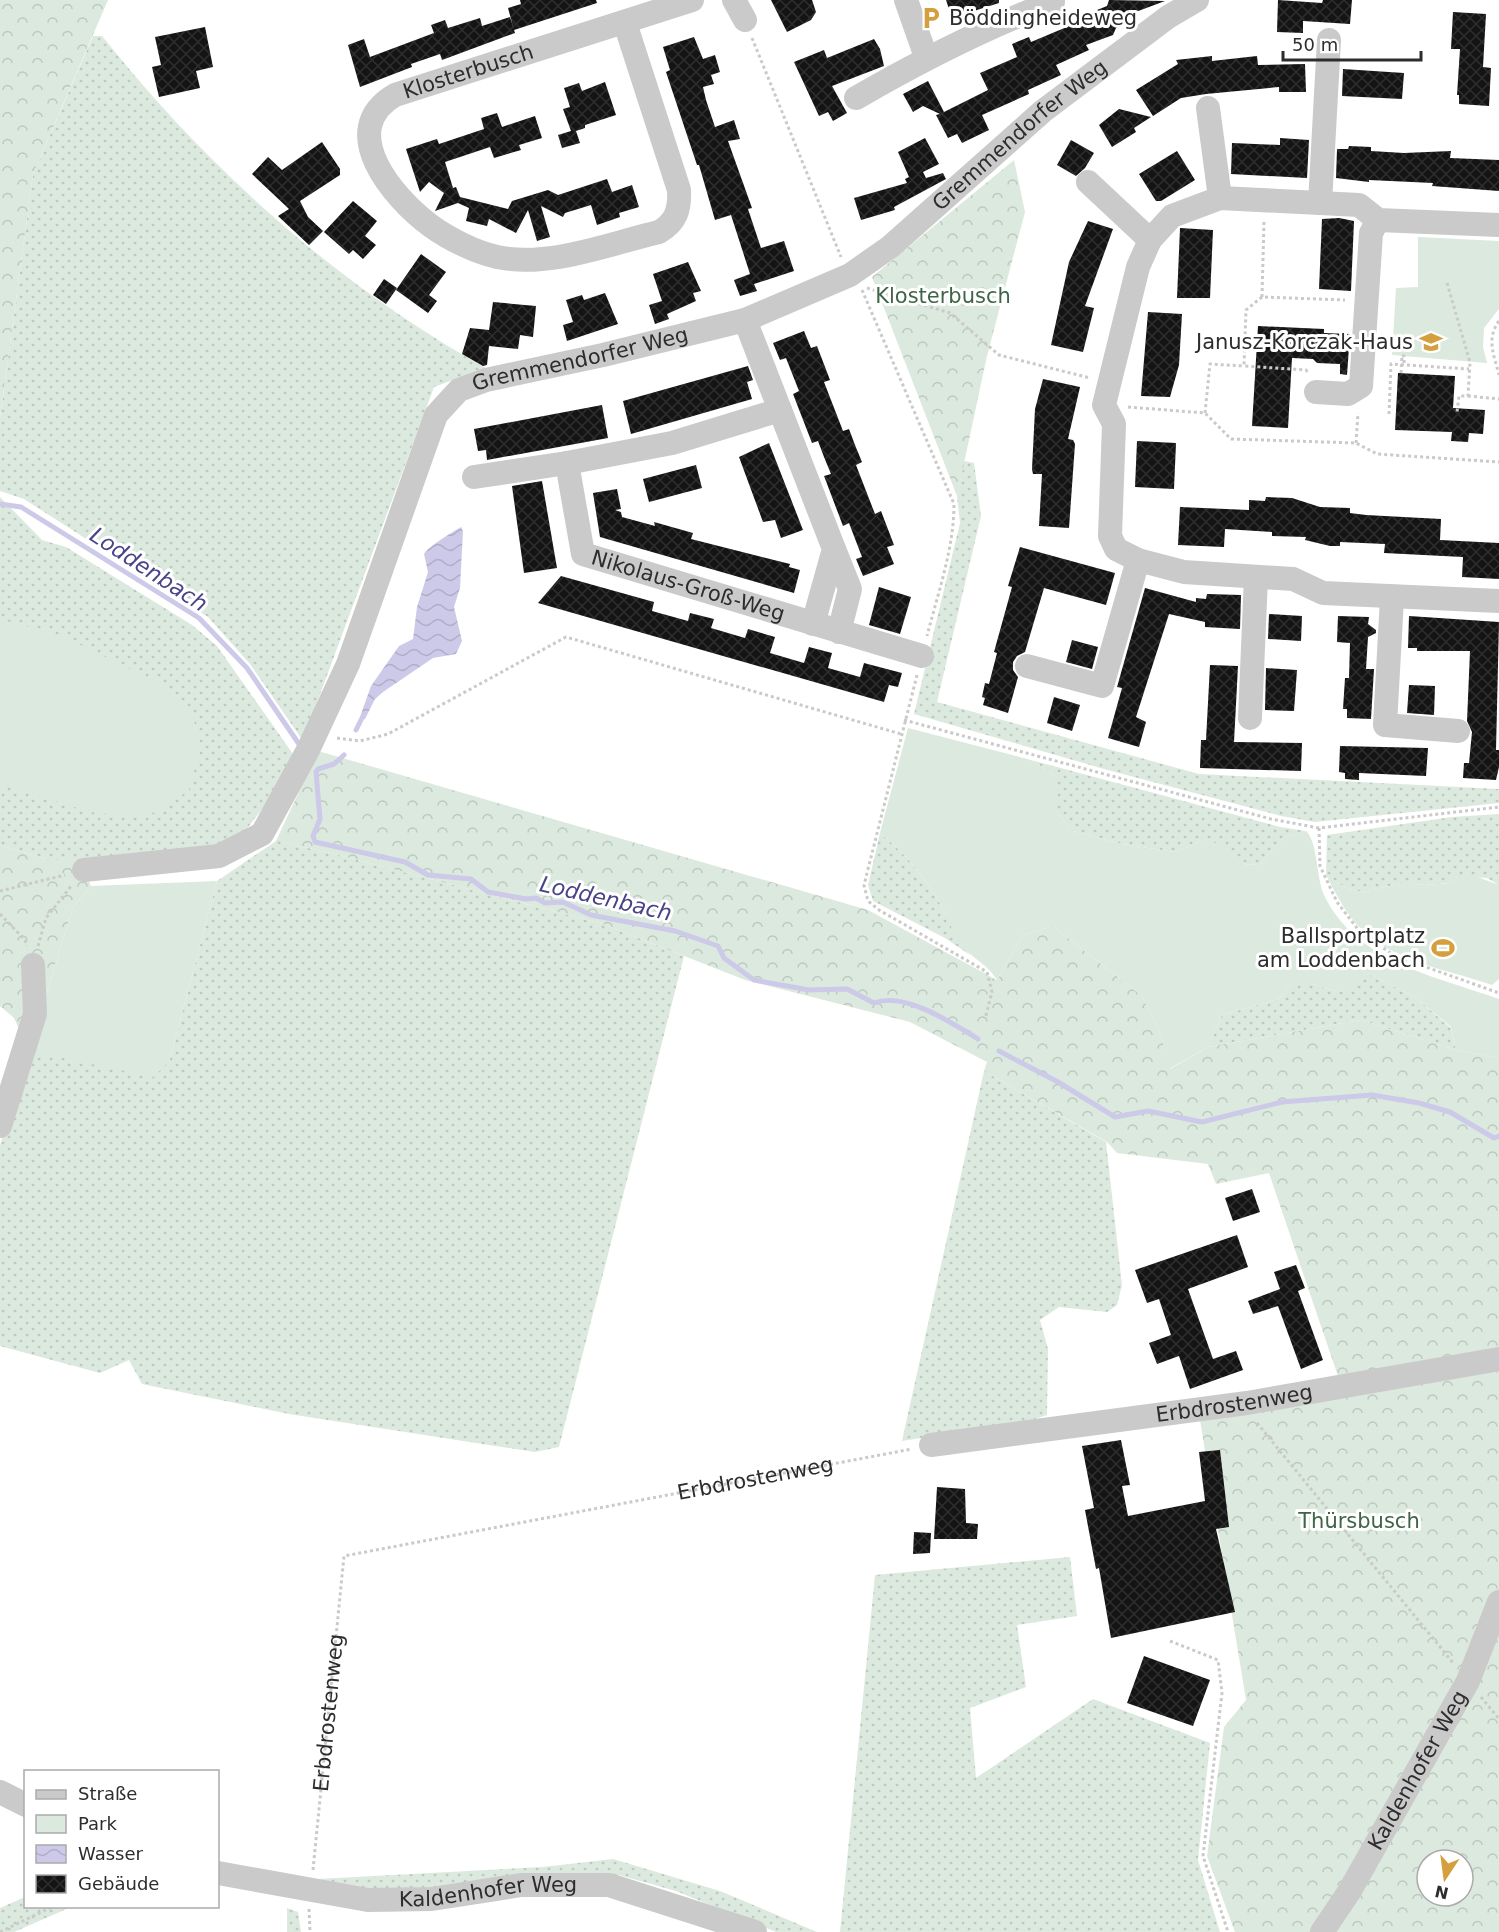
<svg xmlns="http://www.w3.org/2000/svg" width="1499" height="1932" font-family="'DejaVu Sans',sans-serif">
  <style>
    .grass { fill: url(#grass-dots) }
    .forest { fill: url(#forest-crowns); fill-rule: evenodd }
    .park { fill: #dce9de }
    .water { fill: url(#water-waves) }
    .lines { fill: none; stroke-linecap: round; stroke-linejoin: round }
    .stream { stroke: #cdc9e8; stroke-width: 5 }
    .building { fill: url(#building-cross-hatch) }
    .path { stroke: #cacaca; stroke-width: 3; stroke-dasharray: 3 3; stroke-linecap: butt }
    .minor { stroke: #cacaca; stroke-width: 24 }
    .path-bridge { stroke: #cacaca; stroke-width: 3; stroke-dasharray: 3 3; stroke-linecap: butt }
    .labels { text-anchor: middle; stroke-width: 6; stroke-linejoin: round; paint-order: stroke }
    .poi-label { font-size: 21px; fill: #2d2d2d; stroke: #fff; text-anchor: end }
    .street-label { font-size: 21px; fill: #2d2d2d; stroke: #fff }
    .park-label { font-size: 21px; fill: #3f6548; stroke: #fff }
    .water-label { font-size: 22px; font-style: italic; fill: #494388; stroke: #fff }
  </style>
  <defs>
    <pattern id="grass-dots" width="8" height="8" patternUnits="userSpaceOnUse" patternTransform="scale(1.5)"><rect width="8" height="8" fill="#dce9de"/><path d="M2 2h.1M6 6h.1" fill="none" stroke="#bdc8bf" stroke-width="1.8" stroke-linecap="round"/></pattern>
    <pattern id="forest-crowns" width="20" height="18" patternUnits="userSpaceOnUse" patternTransform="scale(1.5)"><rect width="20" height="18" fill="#dce9de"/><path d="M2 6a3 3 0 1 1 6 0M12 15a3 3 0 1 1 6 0" fill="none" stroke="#bdc8bf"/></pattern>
    <pattern id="water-waves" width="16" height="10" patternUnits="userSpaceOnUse" patternTransform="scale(1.5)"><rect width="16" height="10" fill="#cdc9e8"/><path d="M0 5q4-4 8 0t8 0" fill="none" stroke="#b0adc7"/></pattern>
    <pattern id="building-cross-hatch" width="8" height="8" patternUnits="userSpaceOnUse" patternTransform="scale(1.5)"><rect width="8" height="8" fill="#141414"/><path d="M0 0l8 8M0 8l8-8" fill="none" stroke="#2e2e2e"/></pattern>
  </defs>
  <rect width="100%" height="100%" fill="#fff"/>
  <path class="grass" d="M93,36H102C207,168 338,286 486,368L434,387L306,732L301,738L250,664L208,617L24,499L0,491V418L33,174Z
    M964,461L974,463L981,516L937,702L1199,774L1499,789V803L1315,822L1281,816L1104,769L914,714L960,523L957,496Z
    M0,497L42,540L66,547L192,625L217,646L293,754L267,803L245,831L208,853L117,860L47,859L0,845Z
    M1031,760L1280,827L1306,831L1283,838L1259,865L1243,864L1202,841L1175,852L1122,844L1072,831L1056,811V776Z
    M1499,814V885L1487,878L1457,876L1450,883C1435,885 1421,884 1407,884C1365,886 1367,904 1326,875L1327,835L1452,817Z
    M880,833C907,854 928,882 945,912C954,928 958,941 970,955L945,938L873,901L868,885Z
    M276,841L331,853L603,924L684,956L559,1447L535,1452L289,1414L142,1384L129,1360L100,1373L0,1346V1145L29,1051L169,1062L217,881Z
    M1368,974L1415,997L1451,1028L1456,1050L1361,1020L1208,1047L1222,1015L1279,999L1291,984H1312L1338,992Z
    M984,1071L1106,1142L1122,1285L1117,1305L1107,1312L1059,1307L1040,1320L1048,1349L1047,1415L1029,1421L902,1441Z
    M1070,1557L1077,1616L1017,1625L1026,1687L970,1708L976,1778L1093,1699L1210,1743L1198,1860L1220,1932H840L875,1575Z
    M613,1859L720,1891L817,1932H776L676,1891L619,1875H568L416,1890L366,1889L318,1879L543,1867Z
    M25,1897L26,1906L71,1907L14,1932H0V1908Z
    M287,1908L298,1912L301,1932H287Z"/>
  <path class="forest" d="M0,0H108L33,174L0,418Z
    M1014,160L1025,212L987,356L957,496L872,277Z
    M318,751L868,910L997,980L1023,935L1053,926L1142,996L1161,1035L1170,1069L1208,1047L1361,1020L1456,1050L1499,1058V1932H1235L1207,1856L1224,1727L1246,1700L1199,1414L1340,1382L1269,1173L1216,1184L1208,1164L1117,1153L1107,1142L984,1071L987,1062L910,1022L745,980L603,924L331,853L276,841ZM1427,1860H1463V1896H1427Z
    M0,845L47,859H79L91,886L73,907L29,1051L14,1018L0,1006Z"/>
  <path class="park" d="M1418,237L1499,241V309L1484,328L1483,347L1487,363L1392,355L1396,288L1418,287Z
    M3,620L60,635L156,681L193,716L201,748L189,790L159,812L126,816L90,812L0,784V622Z
    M908,728L1031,760L1056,776V811L1072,831L1122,844L1175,852L1202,841L1225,844L1243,864L1259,865L1283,838L1306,831C1318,842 1316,877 1324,895C1356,962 1435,976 1499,999V1058L1456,1050L1451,1027L1415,997L1368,974L1351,992H1338L1312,984H1291L1279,999L1222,1015L1208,1047L1169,1069L1161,1035L1142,996L1053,926L1023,935L997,980C987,963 970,958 958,941C952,933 950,921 945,912C928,882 907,854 880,833Z
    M1469,874L1499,885V979L1492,985C1449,970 1394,962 1361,929C1346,914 1336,894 1326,875C1367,904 1365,886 1407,884C1421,884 1435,885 1450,883L1457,876Z
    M217,881L169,1062L153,1077L29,1051L73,907L91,886Z"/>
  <path class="water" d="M461,527L463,531L460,588L454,607L462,641L456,654L433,658L383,692L375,699L365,719L360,717L371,686L399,646L413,639L417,607L428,572L424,554C429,546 451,533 461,527Z"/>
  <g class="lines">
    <path class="stream" d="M0,504L21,507L199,618L247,668L301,747
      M356,730L362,718
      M344,755L334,764L318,769L316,772L320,819L313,836L315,842L405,862L428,875L471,879L488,892L526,899L536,898L545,903L563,902L591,915L675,931L718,946L724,958L754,980L809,990L847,989L874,1003C904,991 952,1023 978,1039
      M999,1051L1058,1082L1115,1117L1148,1111L1202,1122L1282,1102L1372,1095L1419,1103L1450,1112L1494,1138L1499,1136"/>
  </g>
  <path class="building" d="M520,0H596L597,3L514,30L508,8L521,4Z
    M771,0H812L816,12L811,20L787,32Z
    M946,0H999V3L952,18Z
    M1109,0L1165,1L1125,16L1128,23L1116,28L1113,35L1086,45L1089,50L1056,65L1061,75L1028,90L1029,94L982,115L989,130L962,143L957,134L948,138L936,115L940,114L923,106L913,112L903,94L928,81L944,112L988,90L980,73L1017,57L1012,44L1029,37L1031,42L1093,16L1092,12L1107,6Z
    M1278,0L1322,3L1323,0H1352L1350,24L1303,21V33L1277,32Z
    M1453,12L1486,14L1483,67L1491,68L1489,106L1459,104V95H1457L1460,49H1451Z
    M510,17L515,33L442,60L440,54L411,64L412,67L360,87L348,45L364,39L370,57L434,33L431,25L445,20L448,28L480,18L482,26Z
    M205,27L213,67L196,71L200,88L159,97L152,67L161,65L155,37Z
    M694,37L703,59L715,55L720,72L711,75L714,84L703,87L706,100L715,127L734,120L740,139L728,141L752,208L748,209L761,248L784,241L794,271L754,284L757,291L740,296L734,280L750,274L731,215L715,220L699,165H697L666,72L670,70L663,47Z
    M874,39L880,49L884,66L832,86L847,113L833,121L828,112L819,116L794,62L824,50L827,58Z
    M1212,56V61L1257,56L1258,65L1305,64L1306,92H1279V87L1206,94L1181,98L1153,116L1136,90L1178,64L1176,60Z
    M1343,69L1404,73L1402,99L1342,96Z
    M605,82L616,115L585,125V128L576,131L580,143L562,148L558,135L571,131L563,109L570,107L564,88L579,83L582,91Z
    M1119,109L1151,117L1134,128L1136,132L1112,147L1099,125Z
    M497,113L502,127L535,116L542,138L519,145L521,150L494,158L490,147L445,162L453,188L456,187L460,197L508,209L512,201L548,190L558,195L607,179L612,192L632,185L639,207L619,213L620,217L597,225L591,205L565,213L563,217L541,206L550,237L537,241L528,210L516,233L489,219L487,226L466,221L469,208L458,203L435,211L444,193L429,182L420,192L406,149L437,139L439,144L484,129L481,118Z
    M925,138L939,164L923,172L926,178L943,173L946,179L894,207L895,210L861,220L854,198L907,183L905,179L909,177L898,152Z
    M1280,138L1309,140L1307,178L1231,174L1232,143L1280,145Z
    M1071,140L1094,153L1085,168L1076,176L1057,165Z
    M322,142L340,169V175L300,201L308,217L323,231L309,245L278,216L289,209L252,174L268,157L282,170Z
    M1349,146L1371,147V151L1404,153L1451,151L1450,158L1499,160V191L1432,186L1433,183L1369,180V182L1336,178L1337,149H1348Z
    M1177,151L1195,180L1161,201H1156L1139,174Z
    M353,201L377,221L365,236L376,245L363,259L353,250L349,254L324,232Z
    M1339,218L1354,221L1351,291L1319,289L1322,219Z
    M1088,221L1113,229L1085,306L1094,308L1083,352L1051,345L1069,262Z
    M1180,228L1213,230L1210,298H1177Z
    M421,254L446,272L429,295L437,301L428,313L396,290Z
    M688,262L701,291L693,293L696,301L667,314L669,319L655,324L649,305L662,301L653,274Z
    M384,279L397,288L386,304L373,295Z
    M605,293L618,324L567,341L563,325L573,322L566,300L582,295L584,300Z
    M493,302L536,306L533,337L520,335L518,349L489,346L487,365L483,366L462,354L470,328L489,330Z
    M1148,312L1182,314L1179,365L1170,397L1141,396Z
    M1258,326L1324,329V333L1350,334L1347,375L1340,374V364L1317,363L1313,359L1292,358L1288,428L1252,426Z
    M804,331L811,348L817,346L830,380L824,382L843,431L849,429L855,445L862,462L856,465L875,514L881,511L894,545L887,547L894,564L863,576L856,559L862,557L849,523L843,526L824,476L831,474L824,457L818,441L812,443L793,394L799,391L786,358L780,360L773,343Z
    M748,366L753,380L747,382L752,399L631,434L623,401Z
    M1398,373L1455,376L1453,408L1485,410L1483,434L1469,433L1468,442L1451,441L1452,432L1395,430Z
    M1043,379L1080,387L1068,439L1073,440L1075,444L1069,528L1039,526L1042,474H1033L1032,469L1035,409Z
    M602,405L608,438L487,460L486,450L478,451L474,429Z
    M1137,441L1176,443L1174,489L1135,487Z
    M769,443L803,530L781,538L775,520L763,522L739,457Z
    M696,465L702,488L649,502L643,479Z
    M542,481L557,568L524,573L512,486Z
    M617,489L621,509L615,510L621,512L622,517L655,526L654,522L693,533L691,539L790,564L789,567L800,570L794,593L600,537L593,493Z
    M1266,497L1292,498L1320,507L1350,508V513L1366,515L1441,519L1440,540L1499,543V579L1462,577L1463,557L1384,553L1385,544L1340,542V546H1330L1305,540L1306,537L1272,536V532L1225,529L1224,547L1178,545L1180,507L1249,510V500L1265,501Z
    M1020,547L1115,573L1106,605L1044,588L1025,652L1017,656L1013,662V670L1018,677L1008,713L983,705L985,698L982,697L985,683L989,684L997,653L994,652L1012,587L1008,586Z
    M561,576L654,602L652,611L688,621L690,613L714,619L711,628L745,638L748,629L775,637L770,653L804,663L809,647L832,653L828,668L860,677L864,663L902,673L898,687L889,685L884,702L538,603Z
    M879,587L911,597L900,634L869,625Z
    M1145,588L1196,602V598L1206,599L1207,594L1241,595L1240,629L1205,627V622L1169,614L1136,717L1146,722L1139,747L1108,738L1122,688L1117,687Z
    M1269,614L1302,616L1301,641L1268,639Z
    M1338,616L1369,617L1368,624L1376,630V633L1368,637L1366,669H1374L1371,719L1347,718V709H1343L1345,678H1349L1350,643L1337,642Z
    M1409,616L1499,622L1496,750H1499V767L1496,780L1463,778L1464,763H1469L1472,732L1467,721L1470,651H1417V648H1408Z
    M1072,640L1098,647L1092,669L1066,662Z
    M1210,665L1238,666L1234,742L1302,743L1301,771L1200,768L1201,740H1206Z
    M1266,668L1297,670L1294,711L1265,710Z
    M1409,685L1435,686L1434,715L1407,713Z
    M1054,697L1080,705L1072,731L1047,723Z
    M1340,746L1428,748L1426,776L1359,773V780L1345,779V773L1339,772Z
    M1252,1189L1260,1212L1233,1221L1225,1198Z
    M1237,1235L1248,1267L1188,1289L1213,1359L1236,1351L1243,1370L1190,1389L1179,1356L1157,1364L1149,1343L1171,1335L1159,1299L1147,1303L1135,1270Z
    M1296,1265L1305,1288L1298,1291L1323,1360L1301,1369L1278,1306L1253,1314L1248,1301L1280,1289L1274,1272Z
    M1121,1440L1130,1485L1122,1486L1128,1516L1205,1501L1199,1452L1220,1450L1229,1527L1216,1529L1235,1612L1111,1638L1099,1568L1096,1569L1085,1510L1094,1508L1082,1446Z
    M937,1487L965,1489L966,1523L978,1524L977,1539H934Z
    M914,1532L931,1533L930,1553L913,1554Z
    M1144,1656L1210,1680L1193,1726L1127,1703Z"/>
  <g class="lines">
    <g class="path">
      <path d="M752,38L841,257"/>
      <path d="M1264,222L1262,297L1345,300"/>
      <path d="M1447,283L1470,362L1468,396H1459L1457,412"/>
      <path d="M867,288L950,313L999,355L1090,378"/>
      <path d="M862,290L954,504C954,548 938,593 927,636"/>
      <path d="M1262,297L1246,310L1244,366L1306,370L1309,374"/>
      <path d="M1499,321C1486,339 1494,355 1499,375"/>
      <path d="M1402,356H1404V365"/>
      <path d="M1468,396L1499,399"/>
      <path d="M1128,407L1205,413L1231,439L1356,443L1377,454L1499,462"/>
      <path d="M1205,413L1210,364L1244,366"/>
      <path d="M1389,414L1391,364L1469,369"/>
      <path d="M1356,443L1358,413"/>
      <path d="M917,675L864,885L868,901L879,910L987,972L992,992L985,1019"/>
      <path d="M904,720L1271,819L1319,828L1499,807"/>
      <path d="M337,738L360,741L388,734L566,637L901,734"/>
      <path d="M1319,828L1320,866L1337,902L1360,932L1395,956L1499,993"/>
      <path d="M0,891L65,875"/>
      <path d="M0,914L25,940L27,946"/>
      <path d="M38,946L46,918L72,885"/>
      <path d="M1257,1423L1454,1664"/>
      <path d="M1170,1641L1218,1660L1222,1693L1203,1856L1228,1932"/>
      <path d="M1481,1697L1499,1719"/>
      <path id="s1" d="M313,1870L344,1556L912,1449"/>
      <path d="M309,1909L310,1932"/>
      <path d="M0,1932L54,1906"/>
    </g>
    <g class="minor">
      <path d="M734,0L745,20"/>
      <path d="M906,0L926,57"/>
      <path id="s2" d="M625,23L679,190C680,210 676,222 659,232C608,244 549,268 497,257C475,252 449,239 431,226C393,198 335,130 395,95L692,0"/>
      <path d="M856,98C920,61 984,28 1053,2"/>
      <path d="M1208,108L1220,198"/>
      <path d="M1088,182L1150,240"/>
      <path d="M1320,203L1329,40"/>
      <path d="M1499,225L1378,220L1359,205L1220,198L1172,216L1150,240L1138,267L1104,405L1114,424L1110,536L1116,549L1138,560L1184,572L1293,579L1323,593L1499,601"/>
      <path d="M745,320L834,549L813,624"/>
      <path d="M1316,392L1348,394L1361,386L1371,233L1378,220"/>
      <path id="s3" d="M780,410L672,443L567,463L583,554L922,656"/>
      <path d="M474,477L567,463"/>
      <path d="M834,549L850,589L839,632"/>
      <path d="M1392,598L1385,725L1458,731"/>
      <path d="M1027,666L1102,686L1138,560"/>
      <path d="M1250,718L1256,577"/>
      <path id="s4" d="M84,870L219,856L262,834L308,750L348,664L436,415L459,390L486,380L603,355L745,320L850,275L890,247L1043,111L1168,17L1197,0"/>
      <path d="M0,1126L35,1014L33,965"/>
      <path id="s5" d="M931,1445L1247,1403L1499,1359"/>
      <path d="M0,1792L26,1805"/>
      <path id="s6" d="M218,1873L368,1900L432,1899L521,1885H609L755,1932"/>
      <path id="s7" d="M1322,1932L1349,1892L1468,1681L1499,1602"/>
    </g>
    <path class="path-bridge" d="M1401,373L1402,356"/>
  </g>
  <defs>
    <g id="parking-bare" transform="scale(1.8)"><path d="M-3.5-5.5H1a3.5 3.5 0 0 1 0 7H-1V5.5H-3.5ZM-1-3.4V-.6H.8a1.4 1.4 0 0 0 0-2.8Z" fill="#d59f3e" stroke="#fff" stroke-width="2.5" paint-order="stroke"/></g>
    <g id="school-bare" transform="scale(1.8)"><path d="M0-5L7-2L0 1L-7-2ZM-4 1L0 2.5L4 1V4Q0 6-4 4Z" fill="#d59f3e" stroke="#fff" stroke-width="2.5" paint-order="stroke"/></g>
    <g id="stadium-bare" transform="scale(1.8)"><path d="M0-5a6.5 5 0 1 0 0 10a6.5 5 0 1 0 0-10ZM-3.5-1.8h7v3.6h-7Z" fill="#d59f3e" stroke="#fff" stroke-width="2.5" paint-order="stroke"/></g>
  </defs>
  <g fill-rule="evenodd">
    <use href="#parking-bare" x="931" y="18"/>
    <use href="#school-bare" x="1431" y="342"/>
    <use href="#stadium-bare" x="1443" y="948"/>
  </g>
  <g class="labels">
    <g class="poi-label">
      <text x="949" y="25" text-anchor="start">Böddingheideweg</text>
      <text x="1413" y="349">Janusz-Korczak-Haus</text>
      <text x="1425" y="943">Ballsportplatz<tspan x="1425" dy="24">am Loddenbach</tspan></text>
    </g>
    <g class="street-label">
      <text dy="7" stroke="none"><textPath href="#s2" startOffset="704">Klosterbusch</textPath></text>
      <text dy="7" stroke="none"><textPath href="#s4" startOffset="1302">Gremmendorfer Weg</textPath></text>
      <text dy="7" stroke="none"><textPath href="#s4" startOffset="798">Gremmendorfer Weg</textPath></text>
      <text dy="7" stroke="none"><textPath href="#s3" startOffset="422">Nikolaus-Groß-Weg</textPath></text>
      <text dy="7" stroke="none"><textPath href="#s5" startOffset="306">Erbdrostenweg</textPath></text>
      <text dy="7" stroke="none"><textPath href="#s1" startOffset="734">Erbdrostenweg</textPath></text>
      <text dy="7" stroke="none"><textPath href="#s1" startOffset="158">Erbdrostenweg</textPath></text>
      <text dy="7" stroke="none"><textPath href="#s7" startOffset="188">Kaldenhofer Weg</textPath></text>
      <text dy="7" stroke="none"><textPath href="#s6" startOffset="273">Kaldenhofer Weg</textPath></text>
    </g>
    <g class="park-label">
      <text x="943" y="303">Klosterbusch</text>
      <text x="1359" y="1528">Thürsbusch</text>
    </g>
    <g class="water-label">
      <text transform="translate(149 569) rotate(33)" y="8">Loddenbach</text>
      <text transform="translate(606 898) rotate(13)" y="8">Loddenbach</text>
    </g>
  </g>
  <rect x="24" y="1770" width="195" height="138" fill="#ffffff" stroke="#ababab" stroke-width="1.5"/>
  <rect x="36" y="1790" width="30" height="9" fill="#cacaca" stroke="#ababab" stroke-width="1.5"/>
  <text x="78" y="1800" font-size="18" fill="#2d2d2d">Straße</text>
  <rect x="36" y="1815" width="30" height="18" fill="#dce9de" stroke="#ababab" stroke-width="1.5"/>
  <text x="78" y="1830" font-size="18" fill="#2d2d2d">Park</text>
  <rect x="36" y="1845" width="30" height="18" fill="url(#water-waves)" stroke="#ababab" stroke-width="1.5"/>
  <text x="78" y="1860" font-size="18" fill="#2d2d2d">Wasser</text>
  <rect x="36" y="1875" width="30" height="18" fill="url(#building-cross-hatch)" stroke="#ababab" stroke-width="1.5"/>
  <text x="78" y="1890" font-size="18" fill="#2d2d2d">Gebäude</text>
  <g transform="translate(1445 1878) rotate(193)"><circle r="28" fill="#ffffff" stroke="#ababab" stroke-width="1.5"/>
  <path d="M0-4.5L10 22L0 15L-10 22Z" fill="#d59f3e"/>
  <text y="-9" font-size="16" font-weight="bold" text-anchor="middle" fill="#2d2d2d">N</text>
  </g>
  <path d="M1283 51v9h138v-9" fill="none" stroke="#2d2d2d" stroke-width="3"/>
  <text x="1292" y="51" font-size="18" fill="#2d2d2d" stroke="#ffffff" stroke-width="4.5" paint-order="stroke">50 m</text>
</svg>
